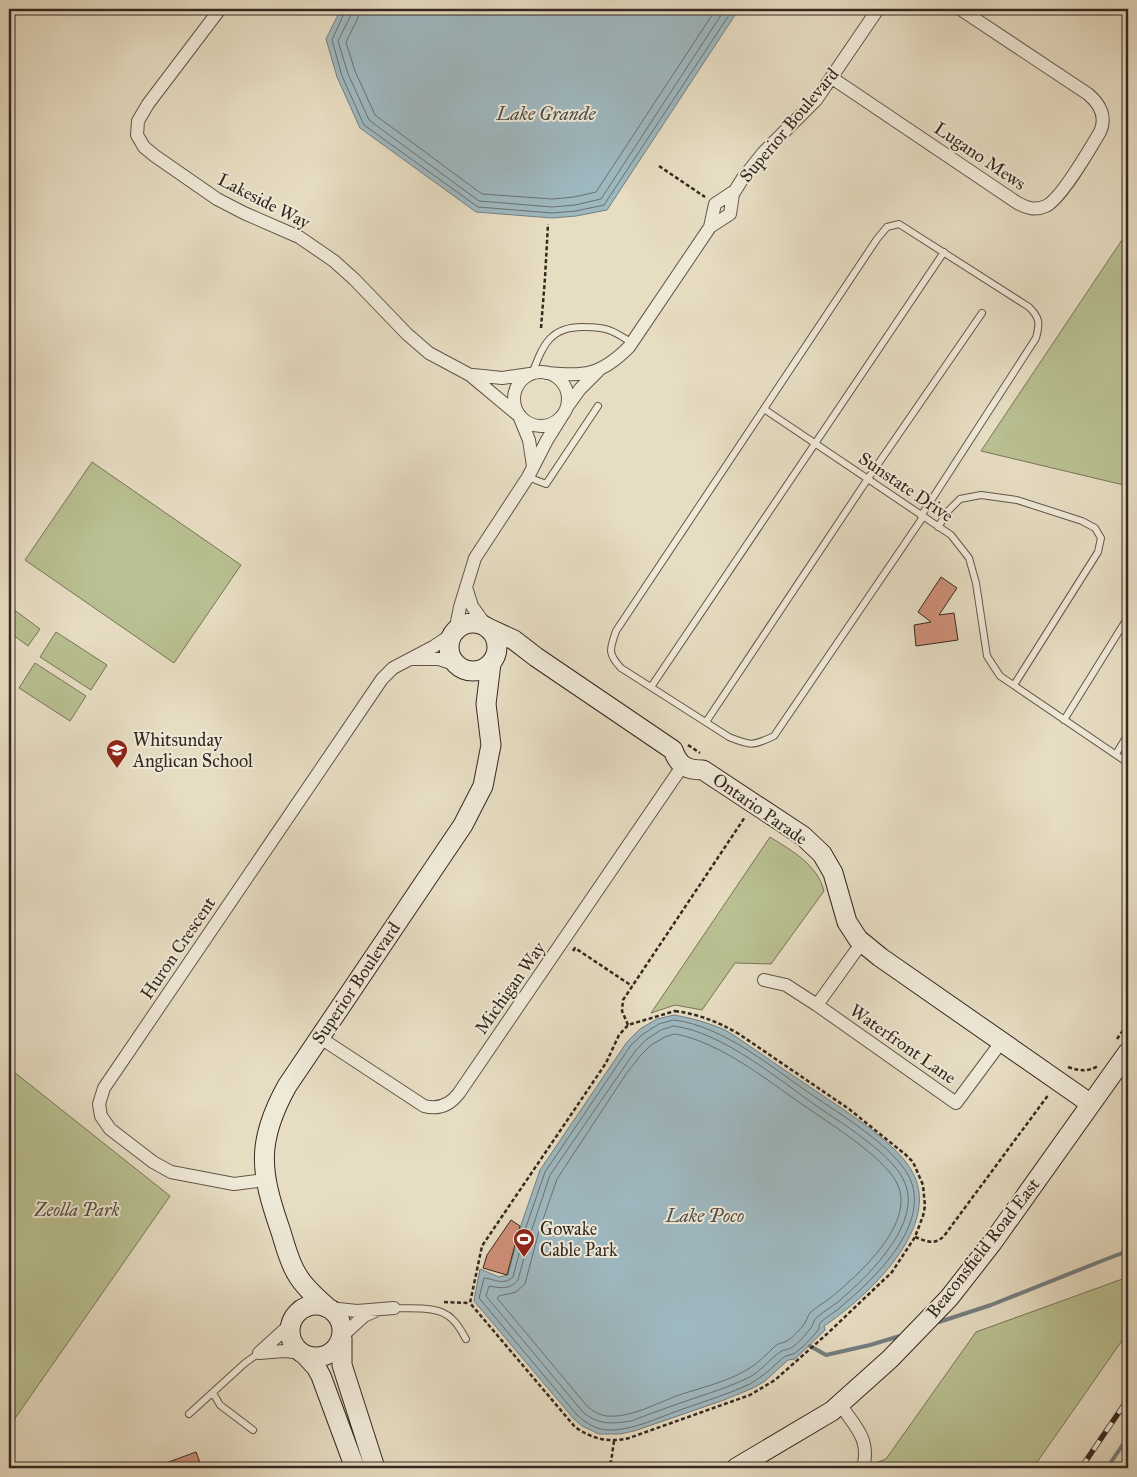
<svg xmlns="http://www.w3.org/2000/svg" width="1137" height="1477" font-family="'IM FELL Great Primer',serif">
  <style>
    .green { fill: #b9c091; stroke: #777458 }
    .water { fill: #9eb8c0; stroke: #747e80 }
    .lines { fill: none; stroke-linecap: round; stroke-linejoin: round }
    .shore { stroke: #6a7070; stroke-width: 1 }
    .stream { stroke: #747e80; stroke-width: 4 }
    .building { fill: #ce8f78; stroke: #352820 }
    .lane-casing { stroke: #625549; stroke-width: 8 }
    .street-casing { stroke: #625549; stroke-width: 14 }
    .secondary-casing { stroke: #352820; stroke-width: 21 }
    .path { stroke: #352820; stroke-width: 2.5; stroke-dasharray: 4 2.5; stroke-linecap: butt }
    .lane { stroke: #efe9d8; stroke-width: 6 }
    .street { stroke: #efe9d8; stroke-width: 12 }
    .secondary { stroke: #efe9d8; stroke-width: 19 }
    .rail-casing { stroke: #352820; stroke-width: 5.5 }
    .rail { stroke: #efe9d8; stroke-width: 4; stroke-dasharray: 11; stroke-linecap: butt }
    .labels { text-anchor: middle; stroke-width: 4; stroke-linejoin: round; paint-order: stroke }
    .street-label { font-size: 18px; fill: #352820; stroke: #efe9d8 }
    .poi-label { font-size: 18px; fill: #352820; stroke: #efe9d8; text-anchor: start }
    .park-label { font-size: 18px; font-style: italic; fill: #564e3c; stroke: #efe9d8 }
    .water-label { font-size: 19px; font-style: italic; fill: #4f4c48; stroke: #efe9d8 }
  </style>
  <rect width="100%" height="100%" fill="#e7ddc3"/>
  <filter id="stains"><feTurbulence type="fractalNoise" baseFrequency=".004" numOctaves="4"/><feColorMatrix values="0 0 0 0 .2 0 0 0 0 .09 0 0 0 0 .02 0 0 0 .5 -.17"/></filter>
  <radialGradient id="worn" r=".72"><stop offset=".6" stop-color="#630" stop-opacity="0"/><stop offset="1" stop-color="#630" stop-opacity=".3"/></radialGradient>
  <path class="green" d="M1128,231V486L981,451Z
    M92,462L241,565L174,663L25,560Z
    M9,606L40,629L28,646L9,632Z
    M56,632L107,665L91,690L40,657Z
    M35,663L86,696L70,721L19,688Z
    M770,837C792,851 817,864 824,891L771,964L735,963L702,1010L675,1005L651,1013Z
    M9,1068L170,1196L9,1427Z
    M1128,1277V1332L1033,1468H862L886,1459L976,1332Z"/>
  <path class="water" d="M341,9H739L607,210L576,216L552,218L476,212L360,128L337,77L326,39Z
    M674,1015C691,1018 709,1023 725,1030C736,1036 746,1044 757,1051C774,1063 792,1075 810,1087C839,1107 892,1139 910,1168C947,1224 866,1298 824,1326L825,1330L795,1359L788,1360L765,1381L753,1388L724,1400L634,1431L620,1434H599L582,1426L574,1419L474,1301L480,1269L499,1277L508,1275L521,1225L540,1170L627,1042L640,1029L657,1019Z"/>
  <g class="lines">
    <path class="shore" d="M346,9L332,40L342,76L364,125L478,207L552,213L576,211L604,205L733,9
      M352,9L351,15L338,41L348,74L369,120L479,201L552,207L575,205L601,199L725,9
      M359,9L358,18L346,42L355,71L375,115L482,194L552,199L574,197L596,192L716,9
      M674,1020C725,1026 776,1071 818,1099C845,1117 903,1153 912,1184C926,1229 875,1278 843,1305C837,1311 829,1315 822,1321C818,1324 820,1327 818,1330C814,1336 799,1351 793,1354C791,1355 788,1355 786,1356C783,1357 780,1361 777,1363C769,1371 760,1378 750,1384C729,1394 705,1401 683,1409C659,1417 633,1431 607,1430C595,1429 586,1423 577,1415L479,1298L484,1278C495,1279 503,1286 513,1277L526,1227L545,1172L631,1045L643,1034L659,1024Z
      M674,1026C722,1032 778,1079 818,1107C843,1124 894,1155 905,1183C922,1225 867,1277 839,1301C832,1307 824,1311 817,1317C813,1320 814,1325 810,1329C805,1335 798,1344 791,1348C788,1350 784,1349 780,1352C769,1360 761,1371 748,1378C731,1386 713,1392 695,1398C674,1405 652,1413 631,1421C611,1424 597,1425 582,1411L486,1296L489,1286C500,1288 510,1290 518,1280L532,1229L550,1175L636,1050L647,1039L661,1030Z
      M675,1034C722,1042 773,1085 812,1111C835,1127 891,1162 899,1188C912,1226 860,1273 834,1295C827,1301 819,1305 812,1311C807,1315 807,1322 802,1327C798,1331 792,1339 785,1342C782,1343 779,1343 775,1346C768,1353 761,1360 753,1366C731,1381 703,1387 679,1395C657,1403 631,1418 607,1416C599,1415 593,1411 587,1406L497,1298L499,1296L516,1292L525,1284L539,1231L557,1179L626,1074L641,1055L651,1045L665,1037Z"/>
    <path class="stream" d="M939,1322L991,1305L1104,1260L1128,1251
      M810,1346L826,1355L870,1345L900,1336
      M1107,1468L1128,1437"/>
  </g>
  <path class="building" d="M941,577L957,588L939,615L954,613L958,640L916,646L914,625L931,622L918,612Z
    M511,1220L520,1226L507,1275L483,1268L487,1255Z
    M196,1452L202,1468H156L155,1467Z"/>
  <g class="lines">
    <g class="lane-casing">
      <path id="lane" d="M532,374C543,345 550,326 585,327C607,327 614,331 632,343
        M764,409L951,535L969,558L976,583L987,656L1000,676L1128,763
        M528,477L546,484L598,406
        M921,516L1036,338C1040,323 1040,318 1029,307L899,224L887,227L877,239L616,631C610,649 607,653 621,668L729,737C751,746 753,746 774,736L923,517
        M938,527L949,510L960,499L981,495L1017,500L1082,521L1095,528L1101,538L1098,552L1014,685
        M651,687L944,252
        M1064,720L1128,617
        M706,722L867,480L982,313
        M1116,754L1128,734
        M394,1308C411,1309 439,1305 452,1319C458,1324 462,1332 466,1339
        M213,1393L220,1405L253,1430
        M189,1414L245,1363L259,1353"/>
    </g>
    <g class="street-casing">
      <path id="street" d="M220,9L148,104L138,121L137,135L144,147L155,156L217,199L244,213L299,237L334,261L354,279L407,334L429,353L470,375L518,415
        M832,78L1016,202C1026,208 1035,211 1046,206C1061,199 1090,149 1100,132C1107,117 1100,104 1088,94L960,9
        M710,227L715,204L733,192
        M514 399a27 27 0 1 1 54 0a27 27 0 1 1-54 0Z
        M546,373C585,376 600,376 629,347L710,227L730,214L733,194L743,178L763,153L816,100L878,9
        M473,375L502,378L530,374
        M567,407L580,389L598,371
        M520,418L529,440L533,466
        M466,587L472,606L487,627
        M455,632L460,607L475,558L528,477L547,440L562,416
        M413,659H439L460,666
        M863,943L855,952L817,1005L956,1103L1002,1041
        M764,980L786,985L817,1005
        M319,1037L424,1106C439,1110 450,1105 459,1093L683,765
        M265,1180L234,1184L171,1172L153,1162L110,1129L101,1116L99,1104L104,1088L382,679L393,668L433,647L454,633
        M329,1308L357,1311L394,1308
        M342,1336L364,1316L375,1311
        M259,1353L292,1323
        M259,1353L285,1351L301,1353
        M840,1404C855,1427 871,1439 863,1468"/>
    </g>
    <g class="secondary-casing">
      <path id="secondary" d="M449 647a24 24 0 1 1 48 0a24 24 0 1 1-48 0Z
        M488,628L514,640L536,657L673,750C679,766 686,770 703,770L803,836L822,854L833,873L847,922L858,939L880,957L1091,1104
        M290 1331a26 26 0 1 1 52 0a26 26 0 1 1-52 0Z
        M327,1307C317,1298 305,1288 298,1276C289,1263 285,1244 280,1229C260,1171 256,1142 287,1086L463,825L483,786L491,745L486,704L491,663
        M342,1338V1365L375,1468
        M305,1355L316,1367L321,1376L355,1468
        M736,1468L832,1411L890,1359L949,1298L992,1243L1128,1052"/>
    </g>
    <path class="path" d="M659,166L705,197
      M541,328L545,278L548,224
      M688,745L700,753
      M573,951L575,948L632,986
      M675,1011C701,1015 716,1021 739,1034L849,1109L906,1155L913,1162L923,1185L925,1206L923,1216L915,1237L892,1272L828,1333L775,1380L750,1395L629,1438C609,1443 592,1439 575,1427L470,1303L482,1246L606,1063L619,1035L628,1025Z
      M628,1025L622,1011L623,1000L745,817
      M1117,1039L1126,1026
      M1068,1067C1080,1071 1087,1072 1098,1066
      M915,1237C926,1241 934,1246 944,1236L1049,1094
      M444,1302L470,1303
      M391,1462L393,1468
      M597,1468L611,1462L614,1441"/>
    <use href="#lane" class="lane"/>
    <use href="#street" class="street"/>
    <use href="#secondary" class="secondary"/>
    <g class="rail-casing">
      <path id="rail" d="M1081,1468L1128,1399"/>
    </g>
    <use href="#rail" class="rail"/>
  </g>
  <defs>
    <g id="school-pin" transform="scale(1.125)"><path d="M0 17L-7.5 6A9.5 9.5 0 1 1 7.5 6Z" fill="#8f2418" stroke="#efe9d8"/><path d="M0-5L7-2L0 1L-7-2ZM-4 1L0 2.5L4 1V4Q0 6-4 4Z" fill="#fff"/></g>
    <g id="stadium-pin" transform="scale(1.125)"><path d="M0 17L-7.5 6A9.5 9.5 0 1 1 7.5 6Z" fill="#8f2418" stroke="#efe9d8"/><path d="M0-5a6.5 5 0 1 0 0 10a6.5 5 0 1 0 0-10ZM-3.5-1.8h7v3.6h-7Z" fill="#fff"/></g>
  </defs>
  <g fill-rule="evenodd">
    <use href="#school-pin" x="117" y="750"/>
    <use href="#stadium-pin" x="524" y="1239"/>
  </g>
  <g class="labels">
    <g class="street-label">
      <text transform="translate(789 125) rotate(-50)" y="6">Superior Boulevard</text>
      <text transform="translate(980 156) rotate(34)" y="6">Lugano Mews</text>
      <text transform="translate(264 201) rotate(27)" y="6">Lakeside Way</text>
      <text transform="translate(906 487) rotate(34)" y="6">Sunstate Drive</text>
      <text transform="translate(760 809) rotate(35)" y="6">Ontario Parade</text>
      <text transform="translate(178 948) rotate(-56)" y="6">Huron Crescent</text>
      <text transform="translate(356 983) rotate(-56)" y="6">Superior Boulevard</text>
      <text transform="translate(510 988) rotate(-55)" y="6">Michigan Way</text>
      <text transform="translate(903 1044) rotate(35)" y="6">Waterfront Lane</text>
      <text transform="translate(983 1248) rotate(-52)" y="6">Beaconsfield Road East</text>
    </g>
    <g class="poi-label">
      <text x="133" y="746">Whitsunday<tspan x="133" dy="21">Anglican School</tspan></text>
      <text x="540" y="1235">Gowake<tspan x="540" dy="21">Cable Park</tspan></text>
    </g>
    <g class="park-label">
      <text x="77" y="1216">Zeolla Park</text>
    </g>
    <g class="water-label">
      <text x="546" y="120">Lake Grande</text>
      <text x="705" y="1222">Lake Poco</text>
    </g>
  </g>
  <rect width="1137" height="1477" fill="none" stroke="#e7ddc3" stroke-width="30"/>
  <rect x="10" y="10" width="1117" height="1457" fill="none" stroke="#352820" stroke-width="2.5"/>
  <rect x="15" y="15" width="1107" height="1447" fill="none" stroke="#352820"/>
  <rect width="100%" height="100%" filter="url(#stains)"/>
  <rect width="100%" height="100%" fill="url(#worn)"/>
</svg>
